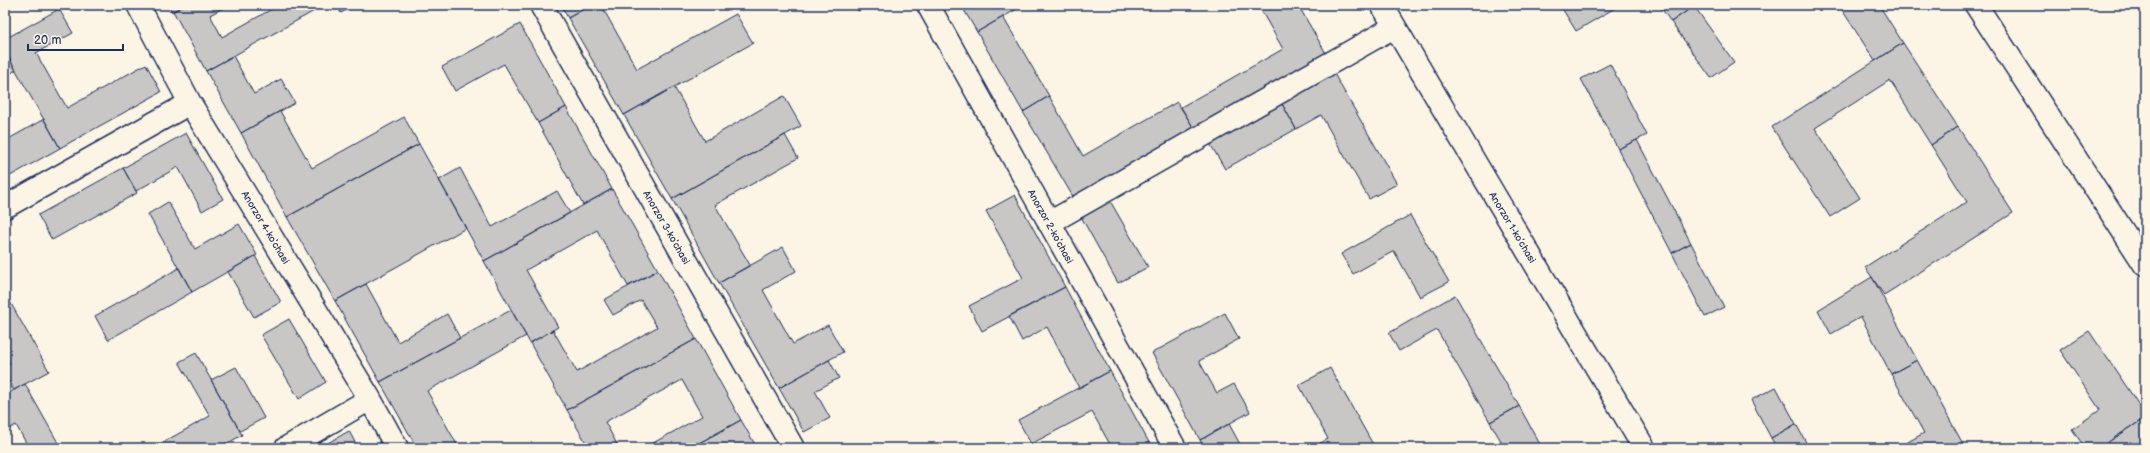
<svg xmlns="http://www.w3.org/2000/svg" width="2150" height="453" font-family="'Balsamiq Sans',sans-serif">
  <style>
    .building { fill: #c8c7c6; stroke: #1b2f5e }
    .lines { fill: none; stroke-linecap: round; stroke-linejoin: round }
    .minor-casing { stroke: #1b2f5e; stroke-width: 25 }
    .minor { stroke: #fcf5e5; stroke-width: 22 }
    .labels { text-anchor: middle; stroke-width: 3; stroke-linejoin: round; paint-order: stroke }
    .street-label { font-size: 10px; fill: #1b2f5e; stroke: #fcf5e5 }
  </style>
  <rect width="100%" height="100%" fill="#fcf5e5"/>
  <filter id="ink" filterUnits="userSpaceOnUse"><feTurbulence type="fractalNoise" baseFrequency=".025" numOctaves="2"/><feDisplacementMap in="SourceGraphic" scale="8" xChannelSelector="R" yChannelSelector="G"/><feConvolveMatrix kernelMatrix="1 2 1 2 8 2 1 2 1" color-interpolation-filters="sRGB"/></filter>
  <g filter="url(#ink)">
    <path class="building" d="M169,5H185L172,12Z
      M185,5H228L210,15L222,37L279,5H325L206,71L173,11Z
      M336,5H355L341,13Z
      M561,5H591L568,18Z
      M591,5H601L637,69L736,14L753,43L624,115L568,18Z
      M855,5H869L858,11Z
      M961,5H1024L977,32Z
      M1258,5H1298L1327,55L1195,130L1181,107L1283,49Z
      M1560,5H1620L1576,31Z
      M1659,5H1693L1694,6L1671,22Z
      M1839,5H1879L1903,43L1875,61Z
      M1694,6L1734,62L1711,78L1671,22Z
      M59,9L73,33L36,53L67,108L146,64L161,92L60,148L5,51V39Z
      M1003,17L1049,96L1023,112L977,32Z
      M520,24L566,107L538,123L504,64L455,91L442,67Z
      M1903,43L1958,127L1931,145L1890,80L1815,128L1860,198L1830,217L1772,127Z
      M5,51L16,70L5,77Z
      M233,56L254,94L281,79L295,103L241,133L206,71Z
      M1610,64L1647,135L1618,149L1581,79Z
      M1333,72L1397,184L1369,199L1321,115L1296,129L1281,102Z
      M674,87L705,141L784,96L801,126L672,199L624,115Z
      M1049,96L1083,156L1177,102L1195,130L1075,200L1023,112Z
      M1281,102L1296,129L1225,169L1209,142Z
      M566,107L612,189L583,205L538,123Z
      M280,111L312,168L404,117L419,144L287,217L241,133Z
      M44,119L60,148L5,179V141Z
      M1958,127L2013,213L1884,295L1865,267L1967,202L1931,145Z
      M186,133L223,199L202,211L178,167L136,191L123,168Z
      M785,135L798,158L715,205L750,265L719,283L672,199Z
      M1637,140L1691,243L1672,253L1618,149Z
      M419,144L466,228L335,301L287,217Z
      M123,168L137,193L52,240L38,215Z
      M460,168L492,227L557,191L570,213L484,261L439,180Z
      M612,189L658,270L628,286L597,230L526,270L558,327L530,343L484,261Z
      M1015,195L1065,287L982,331L969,306L1023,278L986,211Z
      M1109,199L1148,267L1118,283L1080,215Z
      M168,202L195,249L239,224L257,255L192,292L148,214Z
      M1410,215L1449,282L1420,297L1394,251L1353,274L1341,254Z
      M1691,243L1724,307L1705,317L1672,253Z
      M783,247L796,271L763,290L793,344L828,325L843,352L779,388L719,283Z
      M255,256L281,302L254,317L228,272Z
      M179,268L192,292L108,340L95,316Z
      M658,270L696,339L567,410L530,343L553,330L577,372L657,327L641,300L613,315L604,300Z
      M1872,277L1917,360L1891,374L1861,317L1831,334L1818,310Z
      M366,284L398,342L447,314L460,338L380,382L335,301Z
      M1065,287L1110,371L1079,388L1047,327L1022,341L1009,316Z
      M5,293L49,371L14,390L5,375V367L10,364L5,354Z
      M1455,295L1519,406L1490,422L1437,330L1399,351L1389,333Z
      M511,310L526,336L427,391L459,448H417L380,382Z
      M1225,313L1239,339L1199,361L1217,393L1234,384L1250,412L1200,440L1152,353Z
      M289,319L326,382L299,399L261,335Z
      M2089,331L2145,414V418L2099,448H2085L2072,429L2100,410L2060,350Z
      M696,339L741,420L690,448H644L702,416L682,380L605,422L619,448H589L567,410Z
      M196,353L242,435L219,448H153L210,416L179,362Z
      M829,360L839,378L815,391L830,418L804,432L779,388Z
      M1917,360L1963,444L1956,448H1908L1906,443L1924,433L1891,374Z
      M236,367L264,418L240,431L211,380Z
      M1330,368L1375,448H1311L1328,439L1299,385Z
      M1110,371L1152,448H1112L1092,412L1031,444L1018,420Z
      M25,384L61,448H29L16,425L5,431V395Z
      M1776,387L1796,424L1771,438L1751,400Z
      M1519,406L1542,448H1505L1490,422Z
      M2145,418V441L2134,448H2099Z
      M741,420L757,448H690Z
      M1229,424L1242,448H1204L1200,440Z
      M1796,424L1809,448H1777L1771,438Z
      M349,431L358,448H319Z"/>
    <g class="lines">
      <g class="minor-casing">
        <path id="minor" d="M138,5L190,103L370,399L397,448
          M541,5L793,448
          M928,5L1175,448
          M1382,5L1644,448
          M1976,5L2145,265
          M5,207L190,103
          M1049,223L1394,27
          M286,448L370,399"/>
      </g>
      <use href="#minor" class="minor"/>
    </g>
  </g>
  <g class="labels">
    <g class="street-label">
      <text transform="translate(1051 226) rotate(61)" y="4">Аnorzor 2-koʼchasi</text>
      <text transform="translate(266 227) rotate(59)" y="4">Аnorzor 4-koʼchasi</text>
      <text transform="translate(667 227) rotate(60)" y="4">Аnorzor 3-koʼchasi</text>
      <text transform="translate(1513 227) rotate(59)" y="4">Аnorzor 1-koʼchasi</text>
    </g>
  </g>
  <rect width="2150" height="453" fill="none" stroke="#fcf5e5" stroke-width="20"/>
  <rect x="10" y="10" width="2130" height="433" fill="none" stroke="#1b2f5e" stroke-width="1.5" filter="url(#ink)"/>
  <path d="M28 44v6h95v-6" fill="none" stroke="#1b2f5e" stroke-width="2"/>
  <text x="34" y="44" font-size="12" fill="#1b2f5e" stroke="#fcf5e5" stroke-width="3" paint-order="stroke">20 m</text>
</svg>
